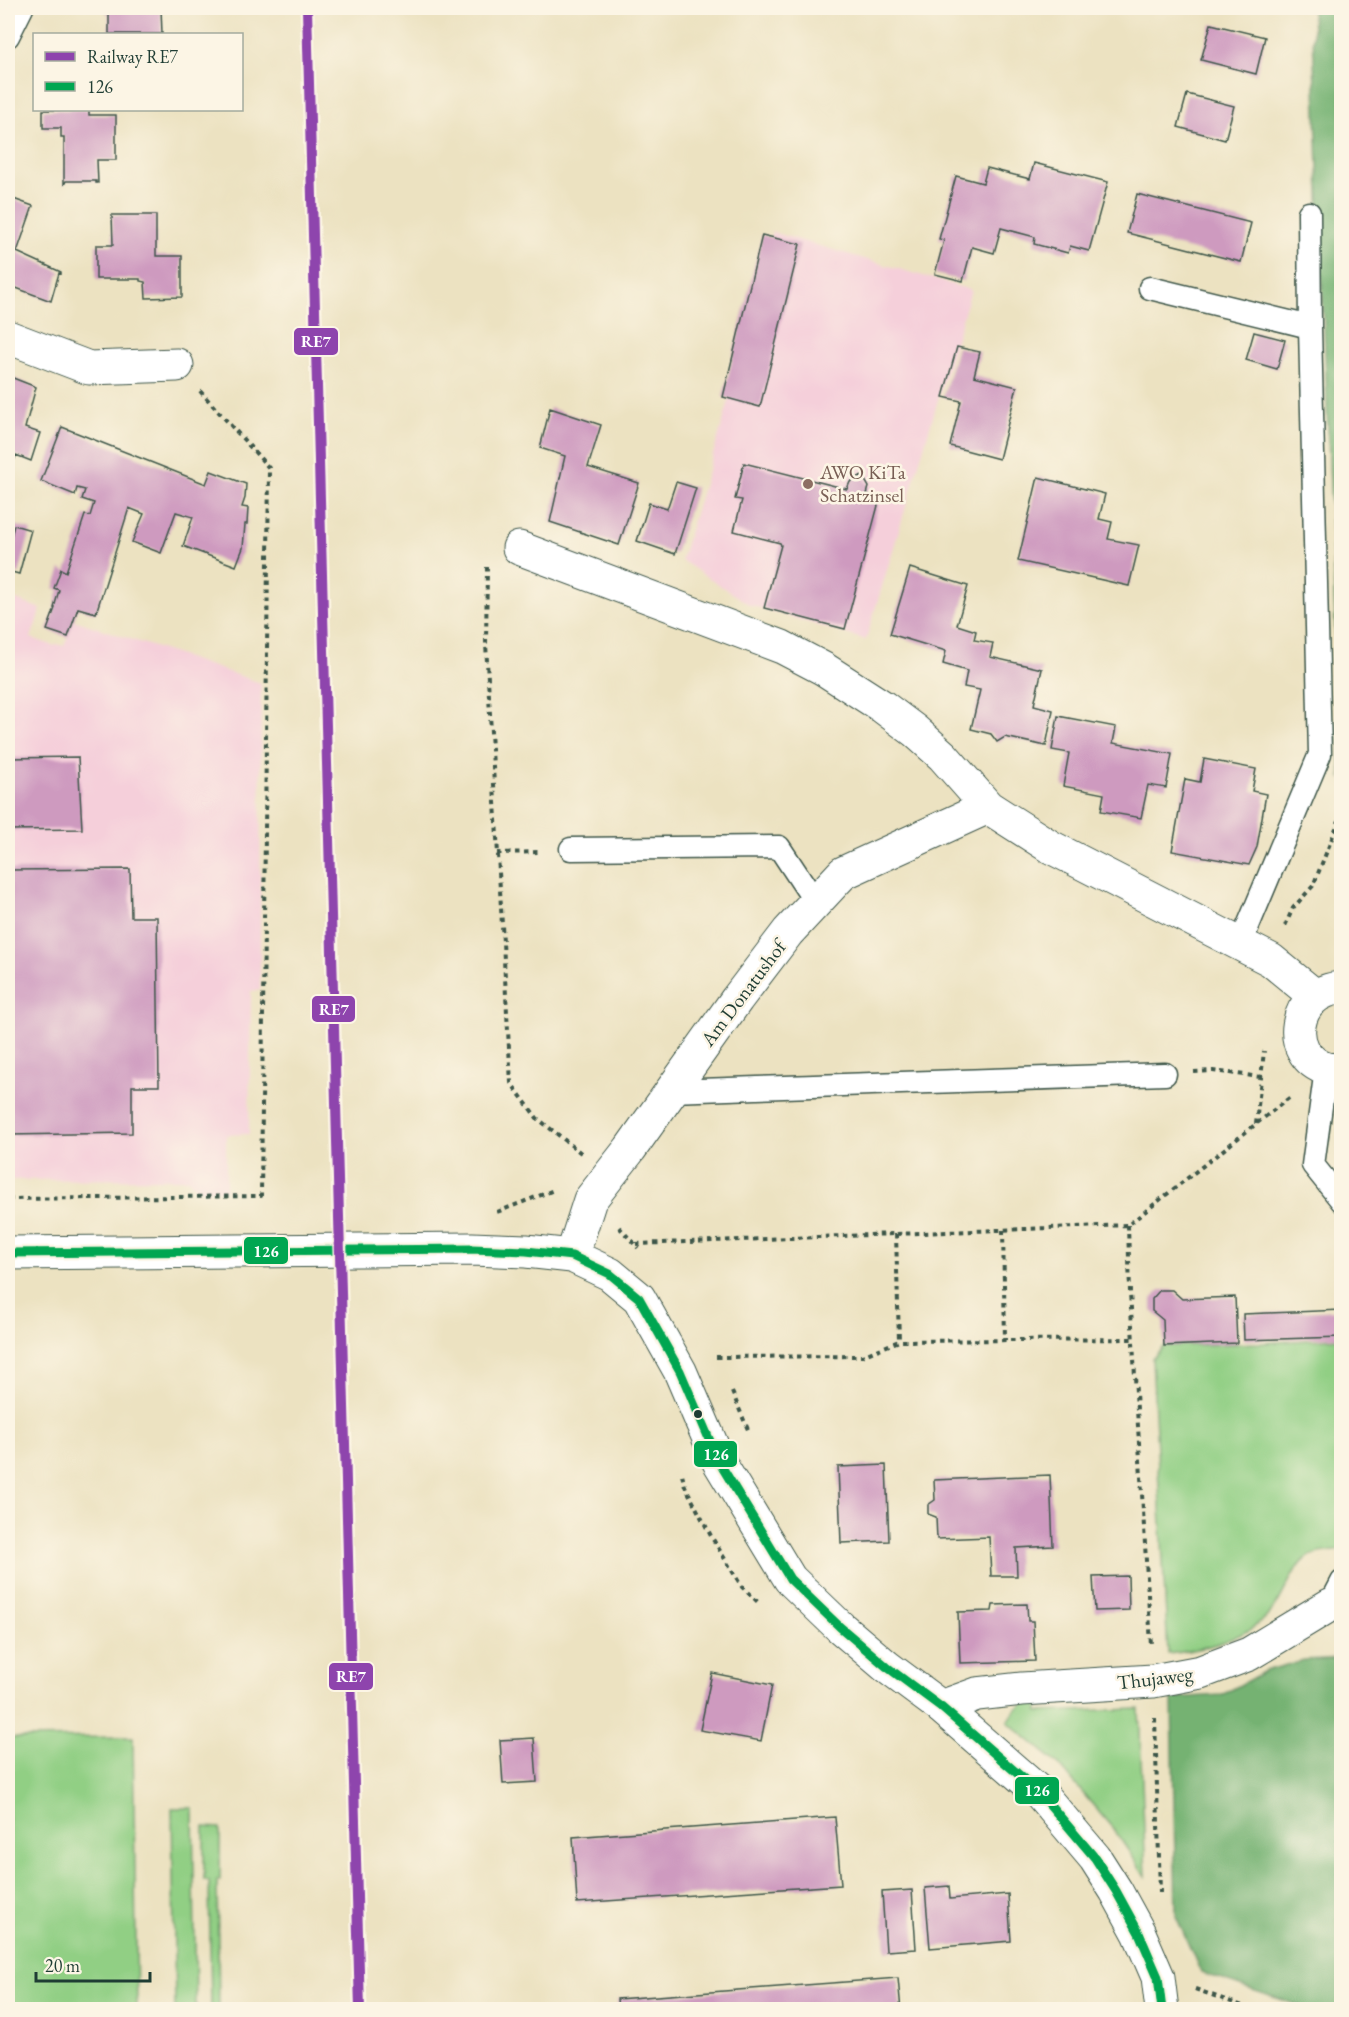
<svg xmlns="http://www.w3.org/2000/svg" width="1349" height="2017" font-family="'EB Garamond',serif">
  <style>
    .built { fill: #f5cfda }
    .green { fill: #91cf84; stroke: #58865c; stroke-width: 1.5 }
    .forest { fill: #74b272; stroke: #4a7853; stroke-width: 1.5 }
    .building { fill: #ce9abf }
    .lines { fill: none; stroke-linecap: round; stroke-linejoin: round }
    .service-casing { stroke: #3e5649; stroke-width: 25 }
    .minor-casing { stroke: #3e5649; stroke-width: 35 }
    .tertiary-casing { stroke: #3e5649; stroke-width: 35 }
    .path { stroke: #3e5649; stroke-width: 4; stroke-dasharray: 4.5 4.5; stroke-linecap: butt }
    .service { stroke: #fff; stroke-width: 22 }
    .minor { stroke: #fff; stroke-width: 33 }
    .tertiary { stroke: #fff; stroke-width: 33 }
    .bus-1-casing { stroke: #fcf5e5; stroke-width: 14 }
    .bus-1 { stroke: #00a651; stroke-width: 9 }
    .rail-1-casing { stroke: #fcf5e5; stroke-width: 15 }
    .rail-1 { stroke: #8e44ad; stroke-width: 10 }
    .education-dot { fill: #8d6e63; stroke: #fcf5e5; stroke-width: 2 }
    .bus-dot { fill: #1f3d34; stroke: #fcf5e5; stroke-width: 2 }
    .labels { text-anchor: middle; stroke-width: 5; stroke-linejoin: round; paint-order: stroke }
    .education-label { font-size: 20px; fill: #785e54; stroke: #fcf5e5; text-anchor: start }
    .street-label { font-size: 20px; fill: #1f3d34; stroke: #fcf5e5 }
    .line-badge { stroke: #fcf5e5; stroke-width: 2 }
    .badge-label { font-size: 16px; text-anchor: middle; font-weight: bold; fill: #fff }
  </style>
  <rect width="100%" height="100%" fill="#fcf5e5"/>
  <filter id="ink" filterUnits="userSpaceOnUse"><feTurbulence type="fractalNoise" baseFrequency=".0167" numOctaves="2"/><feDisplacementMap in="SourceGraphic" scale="12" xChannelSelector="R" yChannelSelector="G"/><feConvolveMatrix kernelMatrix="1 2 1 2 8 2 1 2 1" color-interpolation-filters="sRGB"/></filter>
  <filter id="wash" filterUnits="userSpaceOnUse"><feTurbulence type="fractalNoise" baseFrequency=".008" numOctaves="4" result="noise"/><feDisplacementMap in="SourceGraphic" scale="24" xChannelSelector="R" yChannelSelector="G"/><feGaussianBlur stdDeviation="1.35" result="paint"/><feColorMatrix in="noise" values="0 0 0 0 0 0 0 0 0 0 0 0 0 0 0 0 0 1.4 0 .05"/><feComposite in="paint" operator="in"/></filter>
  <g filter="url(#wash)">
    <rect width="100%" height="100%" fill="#ece2c1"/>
    <path class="built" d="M772,232L971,290L866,640L750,605L681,560L727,408Z
      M8,597L41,609L31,638L55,646L56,644L64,646L74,620L261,683L260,990L251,991L249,1134L226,1135V1190H198L188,1179L8,1180Z"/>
    <path class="green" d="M1341,1338L1342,1544L1340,1550C1331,1552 1316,1552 1308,1557C1293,1566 1285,1594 1275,1607C1254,1637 1203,1650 1168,1654L1152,1358L1164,1346L1262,1343Z
      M1038,1700V1712L1139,1709L1146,1877L1115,1831L1059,1765L1008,1722C1016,1708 1021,1702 1038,1700Z
      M133,1737L137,2009H8V1738Z
      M172,1808H193L196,2009H175Z
      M204,1827L220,1828V1880H217L219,2009H211L209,1881L204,1880Z"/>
    <path class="forest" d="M1312,8H1342L1341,779Z
      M1341,1658V2009H1309L1201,1973L1176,1916L1172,1698L1222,1695L1265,1671L1304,1660Z"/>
    <g id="blocks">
      <path class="building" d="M106,8H161L162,34H109V13H106Z
        M1211,24L1265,37L1256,74L1201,60Z
        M1187,94L1234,106L1225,140L1178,127Z
        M43,110H89V115H116V160H97L98,183H96V181H66L64,185V137H61V128H43Z
        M1034,163L1108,182L1089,251L1070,246L1068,253L1034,244L1035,237L1001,228L994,253L972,247L963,281L935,274L944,240L939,239L956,176L983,183L987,168L1030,179Z
        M1137,194L1251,223L1241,262L1127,233Z
        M8,197L33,206L17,252L61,272V274L59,273L51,301L8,285Z
        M112,215H156V256H182V297L146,298L145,282L140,281V279H96V245H113Z
        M762,235L800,244L760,407L723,397Z
        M1254,332L1285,340L1277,369L1246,360Z
        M957,347L980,352L974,376L1017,387L999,459L950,446L961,401L943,397Z
        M8,376L36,387L25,428L40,433L31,461L16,455L13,464L8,462Z
        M550,408L601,425L588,467L639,483L619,545L550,522L565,456L540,448Z
        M62,427L206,484L211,471L246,484L245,498L242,507L248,508L247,524H245L243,548L236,566L183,546L193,517L176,512L161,553L132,542L144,514L129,508L96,613L78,608L68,637L47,630L55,608H54L59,590L54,588L61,569L66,572L85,515L90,516L94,503L82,499L85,490L77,488L75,495L41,481Z
        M744,463L847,489L850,482L862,475L869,487L867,494L880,498L845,629L764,608L781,545L780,543L734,531L742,500L735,499Z
        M1038,477L1105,494L1099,519L1112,522L1108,539L1139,545L1129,586L1018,561Z
        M676,482L696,488L675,554L637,541L649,503L667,509Z
        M14,525L31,530L19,574L8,571V548Z
        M910,568L968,586L957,625L976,631L974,640L993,643L990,657L1042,669L1034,705L1053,710L1046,746L1005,737L997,742L991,734L971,729L980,690L964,687L967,671L943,664L946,651L890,634Z
        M1058,716L1116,727L1113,743L1172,754L1166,788L1148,785L1141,818L1101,811L1104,794L1063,786L1069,753L1052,750Z
        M78,757L82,829L8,830V758Z
        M1204,759L1256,769L1252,791L1266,794L1257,847L1249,865L1172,851L1185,779L1200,782Z
        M130,869L131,917H157L159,1086H132V1133L8,1135V870Z
        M1160,1290H1172L1182,1299L1235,1297L1237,1343L1164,1346L1163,1320L1152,1311V1299Z
        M1342,1310V1337L1244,1340L1243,1314Z
        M886,1465L889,1541L841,1543L838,1467Z
        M1050,1475L1053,1546L1016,1548L1017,1576H991L989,1537L937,1539L936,1517L928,1514V1505L935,1500L934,1480Z
        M1128,1576L1129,1610L1095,1611L1093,1577Z
        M1027,1604L1028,1621H1033L1035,1661L960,1663L958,1612L992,1611L993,1605Z
        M712,1673L772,1685L761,1741L700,1730Z
        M534,1738L537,1782L503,1784L500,1740Z
        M835,1817L841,1885L577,1903L573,1837Z
        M949,1886L950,1899L1008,1894L1011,1941L930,1948L925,1888Z
        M912,1890L916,1949L886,1951L882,1892Z
        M898,1978L901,2010H618L617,1999Z"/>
    </g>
  </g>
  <g filter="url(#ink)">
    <use href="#blocks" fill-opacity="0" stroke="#3e5649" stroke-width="1.5"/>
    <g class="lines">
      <g class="service-casing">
        <path id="service" d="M8,36L22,8
          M1150,288L1310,327
          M571,849L779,847L816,903
          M1240,945L1320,754L1310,327L1309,213
          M1326,1069L1313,1165L1342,1201
          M671,1091L1165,1074
          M1330,1605L1342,1582"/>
      </g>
      <g class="minor-casing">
        <path id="minor" d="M8,337L89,368L177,365
          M519,548L782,647L824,669L883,707L915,731L943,756L988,807L1049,846L1271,960L1315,996
          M1342,988C1292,990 1283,1056 1327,1069C1332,1070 1337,1070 1342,1071
          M572,1256L590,1200L630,1149L737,999L788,932L843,873L988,807
          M941,1707L977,1694L1022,1689L1153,1681L1201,1672L1249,1654L1330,1605"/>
      </g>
      <g class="tertiary-casing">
        <path id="tertiary" d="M8,1253L472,1249L526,1251L572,1256L610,1274L639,1298L680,1371L719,1462L790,1579L840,1627L887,1667L941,1707L1040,1793L1095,1858L1116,1891L1139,1933L1158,1977L1162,2010"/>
      </g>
      <path class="path" d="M487,567L486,644L511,1083L537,1118L581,1153
        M497,853L541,852
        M1285,926L1293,908L1313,886L1342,813
        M1194,1072L1213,1071L1261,1077
        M1256,1124L1264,1051
        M8,1199L261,1196L269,468L200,391
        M497,1212L554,1190
        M1128,1225L1130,1292L1151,1645
        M619,1227L638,1248
        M1003,1230L1005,1340
        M896,1234L899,1341
        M636,1244L1128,1225L1289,1098
        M716,1357L862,1356L899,1341L1133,1339
        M732,1392L749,1432
        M682,1475L685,1486L711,1536L742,1587L759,1603
        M1155,1718L1160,1893
        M1195,1989L1254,2010"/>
      <use href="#service" class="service"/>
      <use href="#minor" class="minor"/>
      <use href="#tertiary" class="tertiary"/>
      <g class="bus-1-casing">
        <path id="bus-1" d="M8,1253L472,1249L526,1251L572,1256L610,1274L639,1298L680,1371L719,1462L790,1579L840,1627L887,1667L941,1707L1040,1793L1095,1858L1116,1891L1139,1933L1158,1977L1162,2010"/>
      </g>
      <use href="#bus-1" class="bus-1"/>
      <g class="rail-1-casing">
        <path id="rail-1" d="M307,8L360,2010"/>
      </g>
      <use href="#rail-1" class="rail-1"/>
    </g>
  </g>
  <circle class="education-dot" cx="808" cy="484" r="6"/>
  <circle class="bus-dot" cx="698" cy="1414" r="5"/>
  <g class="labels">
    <g class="education-label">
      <text x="820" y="479">AWO KiTa<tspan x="820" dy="23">Schatzinsel</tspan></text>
    </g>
    <g class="street-label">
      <text transform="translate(743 993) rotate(-53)" y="7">Am Donatushof</text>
      <text transform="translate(1155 1678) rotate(-7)" y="7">Thujaweg</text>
    </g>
  </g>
  <g class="line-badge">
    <rect x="293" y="327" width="46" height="29" rx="6" fill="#8e44ad"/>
    <rect x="311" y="995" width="45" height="28" rx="6" fill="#8e44ad"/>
    <rect x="243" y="1236" width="46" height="29" rx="6" fill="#00a651"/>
    <rect x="693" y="1440" width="45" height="28" rx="6" fill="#00a651"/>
    <rect x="328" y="1662" width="46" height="29" rx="6" fill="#8e44ad"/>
    <rect x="1014" y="1776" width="46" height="29" rx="6" fill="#00a651"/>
  </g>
  <g class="badge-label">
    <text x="316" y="347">RE7</text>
    <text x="334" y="1015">RE7</text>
    <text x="266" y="1257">126</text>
    <text x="716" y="1460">126</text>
    <text x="351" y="1682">RE7</text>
    <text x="1037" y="1796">126</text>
  </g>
  <rect width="1349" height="2017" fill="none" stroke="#fcf5e5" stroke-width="30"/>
  <rect x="33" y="33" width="210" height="78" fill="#fcf5e5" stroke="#a4ab9e" stroke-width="1.5"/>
  <rect x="45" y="52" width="30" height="9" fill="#8e44ad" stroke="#a4ab9e" stroke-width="1.5"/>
  <text x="87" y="63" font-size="18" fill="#1f3d34">Railway RE7</text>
  <rect x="45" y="82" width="30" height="9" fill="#00a651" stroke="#a4ab9e" stroke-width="1.5"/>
  <text x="87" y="93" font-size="18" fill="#1f3d34">126</text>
  <path d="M36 1972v9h114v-9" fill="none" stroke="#1f3d34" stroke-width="3"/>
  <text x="45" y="1972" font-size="18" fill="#1f3d34" stroke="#fcf5e5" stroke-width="4.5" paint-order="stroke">20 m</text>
</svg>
